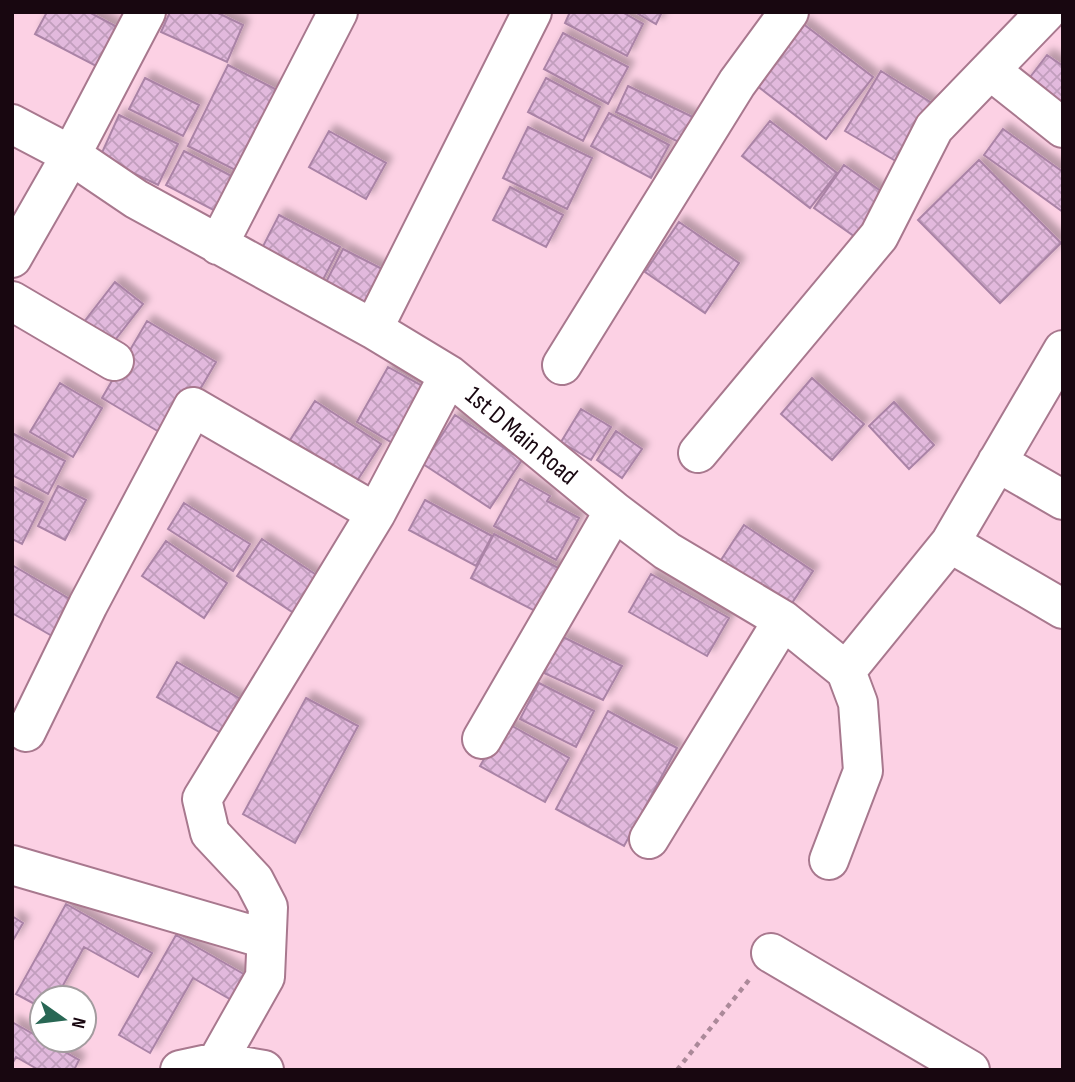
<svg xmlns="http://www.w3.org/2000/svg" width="1075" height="1082" font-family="'Sofia Sans Condensed',sans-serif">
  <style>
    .building { fill: url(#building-cross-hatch); stroke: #aa83a6; stroke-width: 2; filter: url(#shadow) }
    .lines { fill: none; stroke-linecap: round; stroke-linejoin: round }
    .minor-casing { stroke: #a8788e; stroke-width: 42 }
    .path { stroke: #ab8999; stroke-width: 4.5; stroke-dasharray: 5 5; stroke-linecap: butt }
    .minor { stroke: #fff; stroke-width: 38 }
    .labels { text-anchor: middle; stroke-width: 5; stroke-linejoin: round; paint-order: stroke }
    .street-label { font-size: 26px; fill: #180710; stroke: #fff }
  </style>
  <defs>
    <pattern id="building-cross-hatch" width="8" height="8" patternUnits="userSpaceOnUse" patternTransform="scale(1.75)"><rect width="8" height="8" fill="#e2b9dd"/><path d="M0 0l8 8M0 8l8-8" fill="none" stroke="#c19ebd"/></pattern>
    <filter id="shadow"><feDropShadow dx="6" dy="-6" stdDeviation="3.5" flood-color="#0004"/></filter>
  </defs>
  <rect width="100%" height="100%" fill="#fcd1e4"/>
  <path class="building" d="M47,12H89L117,27L96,66L35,34Z
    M170,12H216L243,25L227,62L161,32Z
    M570,12H622L643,24L627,56L565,23Z
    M635,12H662L656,24Z
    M802,23L873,77L826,139L756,85Z
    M563,33L628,67L608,104L544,69Z
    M1047,55L1063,66V121L1021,89Z
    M228,65L283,93L243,174L188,146Z
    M881,71L935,105L899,163L845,131Z
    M145,78L199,105L183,136L129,109Z
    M546,78L600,107L583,141L528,112Z
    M628,86L697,119L685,145L616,112Z
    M609,113L669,145L651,178L591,146Z
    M119,115L178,144L158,185L100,157Z
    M770,121L837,173L810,208L742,156Z
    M528,127L592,158L567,209L503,178Z
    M1003,129L1063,172V212L984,155Z
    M329,131L386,163L366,199L309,167Z
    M184,151L237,179L219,213L166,185Z
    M979,160L1061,243L1000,303L918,220Z
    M844,165L892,199L861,241L814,208Z
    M510,187L563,215L546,247L493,220Z
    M279,215L340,247L318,289L257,258Z
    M679,222L739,263L705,313L645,272Z
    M343,249L394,275L372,318L321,292Z
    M115,282L143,304L108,349L80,327Z
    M147,321L216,362L171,439L102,398Z
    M388,367L433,392L401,448L357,422Z
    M812,378L864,424L832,460L781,414Z
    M60,383L102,408L73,457L30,432Z
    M315,401L381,444L351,490L285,448Z
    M894,402L934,445L909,469L869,426Z
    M581,409L611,427L591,460L561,442Z
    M455,415L522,460L490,508L423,464Z
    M616,431L642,449L622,478L597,460Z
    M12,433L65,461L48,494L12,475Z
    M520,479L550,496L547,501L579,518L556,560L494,526Z
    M12,486L43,502L22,544L12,539Z
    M58,486L86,500L65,540L38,526Z
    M425,500L492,536L476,566L409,530Z
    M184,503L250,544L233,571L168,529Z
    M744,525L813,571L790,606L721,560Z
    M494,534L562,570L539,613L471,578Z
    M262,539L324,580L300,617L237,576Z
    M166,541L227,583L204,618L142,576Z
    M12,565L80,605L59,640L12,613Z
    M651,574L729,618L707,656L629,612Z
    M561,636L622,666L603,700L544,673Z
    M177,662L249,704L230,738L157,697Z
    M539,683L594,711L576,747L520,719Z
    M306,698L358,726L295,843L243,814Z
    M608,711L677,748L624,846L556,809Z
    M505,722L569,758L545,802L480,766Z
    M66,904L152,953L138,977L84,947L56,998H42V1008L16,994Z
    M12,916L23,923L12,942Z
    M176,935L254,980L240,1005L193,978L150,1053L119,1035Z
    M12,1022L79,1060L74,1070H39L16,1057L12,1064Z"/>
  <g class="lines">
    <g class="minor-casing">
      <path id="minor" d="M990,70L1063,128
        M12,124L71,155L136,199L373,329L449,375L614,511L667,551L783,620L846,671L858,703L863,771L829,860
        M218,245L338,12
        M12,258L71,155L146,12
        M12,301L114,361
        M373,329L532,12
        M562,365L737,83L789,12
        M698,453L879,236L934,128L1046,12
        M997,462L1063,500
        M950,543L1063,609
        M846,671L950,543L1063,350
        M26,732L88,605L193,407L376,513
        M482,739L614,511
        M649,839L783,620
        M12,865L266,939
        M771,953L970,1070
        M217,1062L265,977L268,907L254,880L210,833L202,799L376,513L449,375
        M180,1070L217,1062L264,1070"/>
    </g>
    <path class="path" d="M677,1070L749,980"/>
    <use href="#minor" class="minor"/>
  </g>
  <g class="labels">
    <g class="street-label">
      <text transform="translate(522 435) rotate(40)" y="9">1st D Main Road</text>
    </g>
  </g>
  <rect width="1075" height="1082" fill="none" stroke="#180710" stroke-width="28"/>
  <g transform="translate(63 1019) rotate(104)"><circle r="33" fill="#ffffff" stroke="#a39c9f" stroke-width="2"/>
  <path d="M0-5L12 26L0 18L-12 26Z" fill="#286754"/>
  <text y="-10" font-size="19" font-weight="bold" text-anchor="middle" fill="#180710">N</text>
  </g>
</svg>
